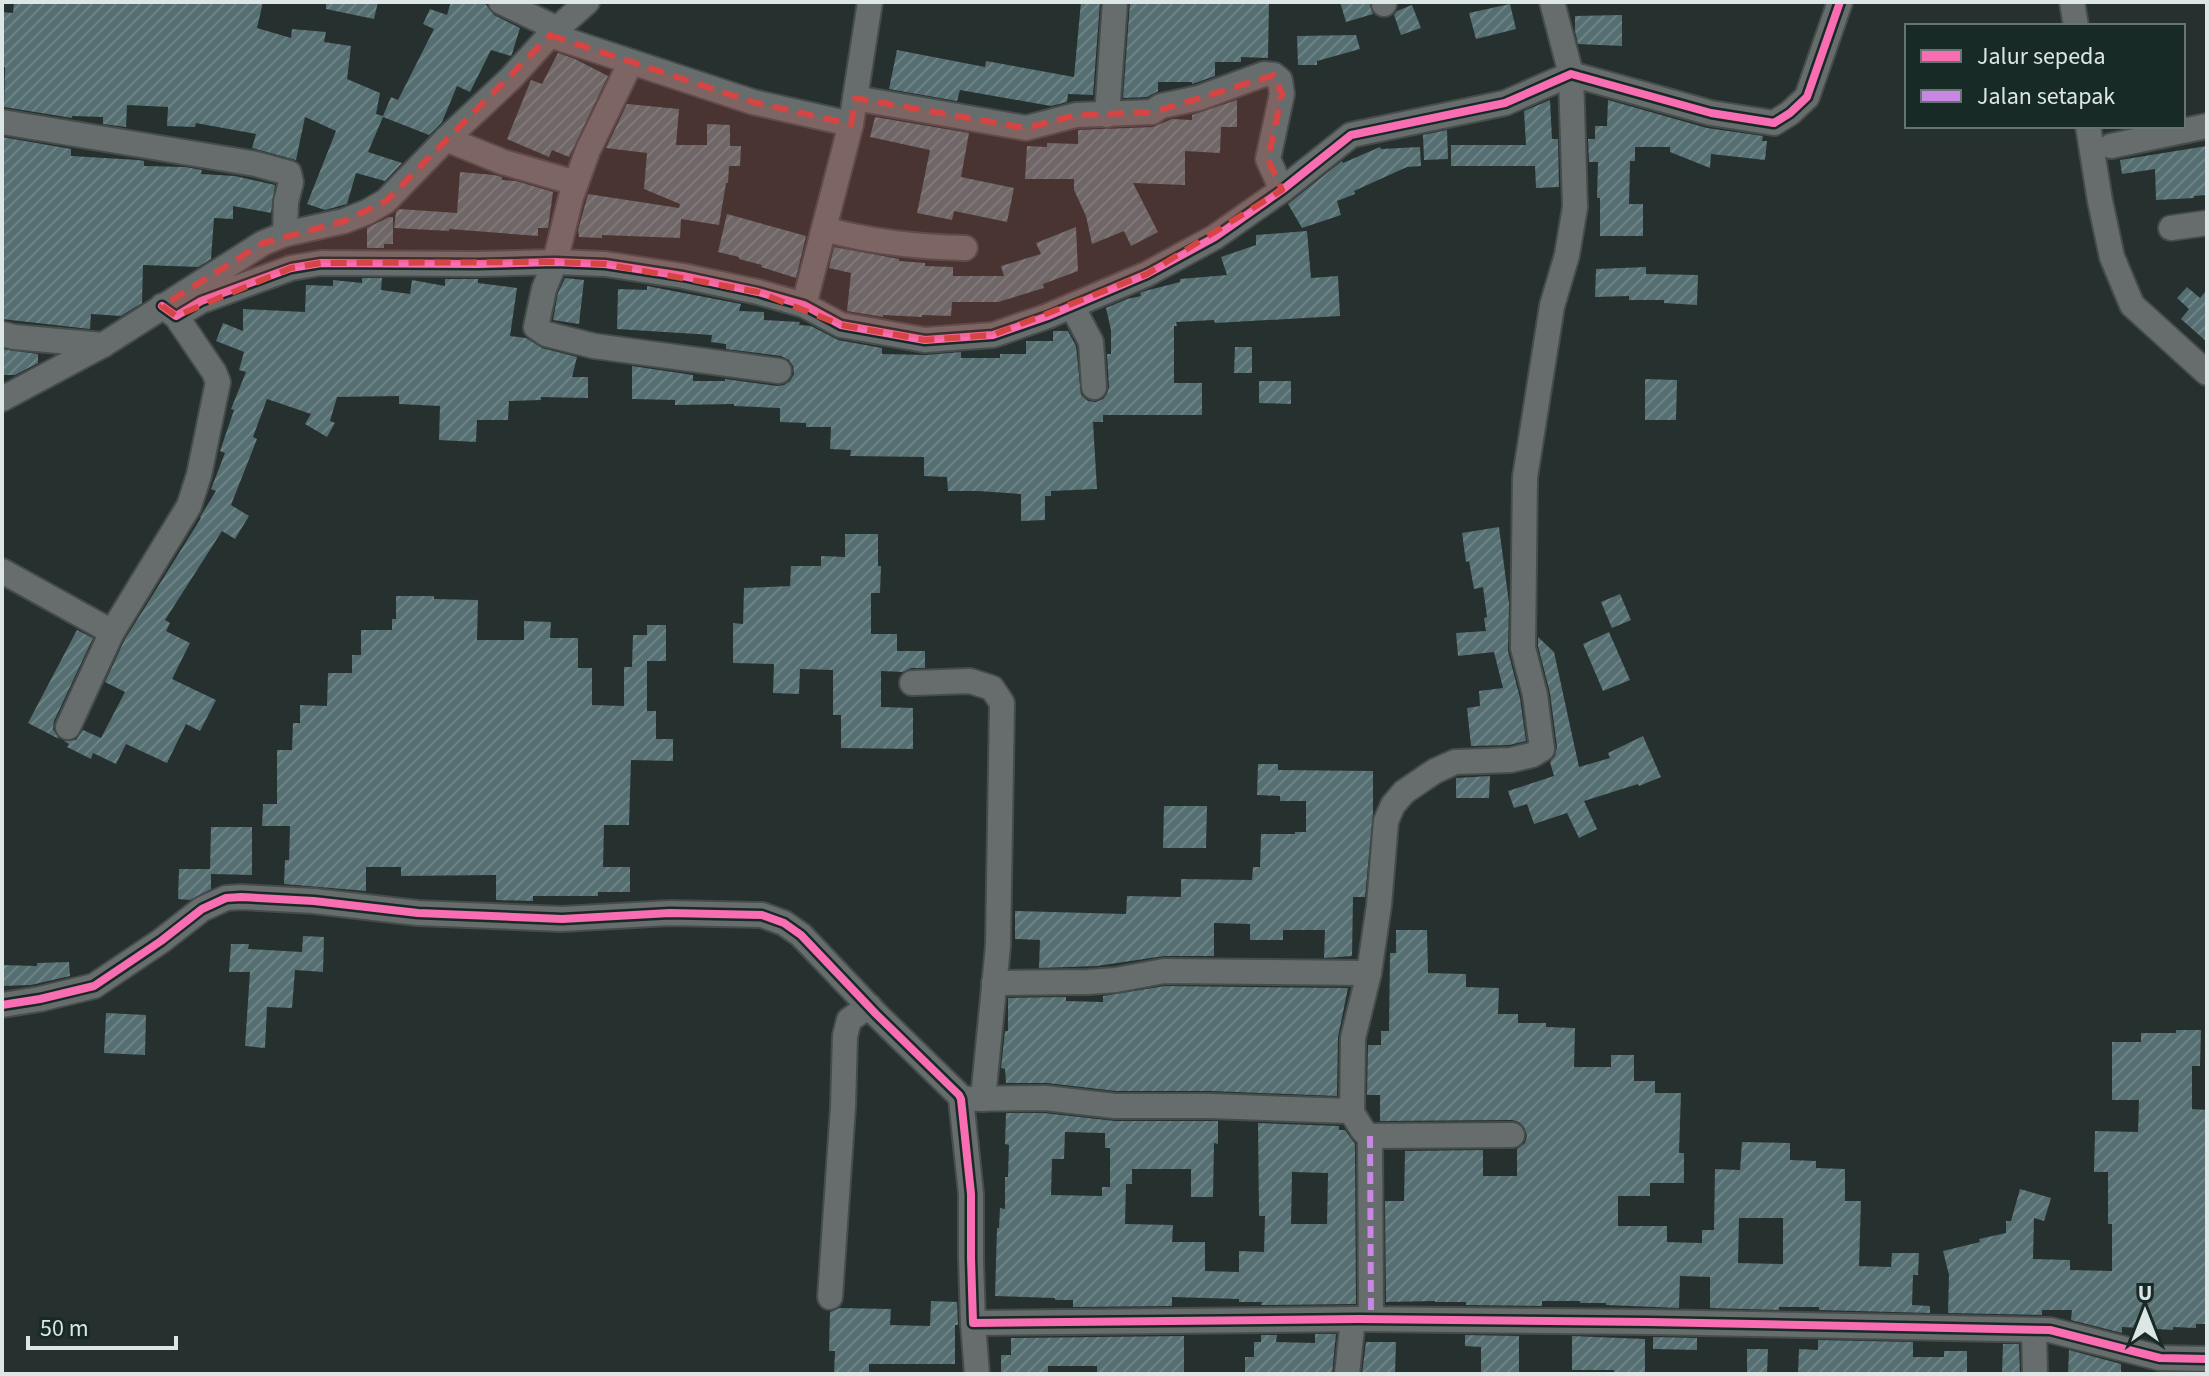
<svg xmlns="http://www.w3.org/2000/svg" width="2209" height="1376" font-family="'Source Sans 3',sans-serif">
  <style>
    .building { fill: url(#building-hatch); fill-rule: evenodd }
    .lines { fill: none; stroke-linecap: round; stroke-linejoin: round }
    .minor-casing { stroke: #454c4b; stroke-width: 28 }
    .minor { stroke: #676d6c; stroke-width: 24 }
    .quiet { stroke: #c787e3; stroke-width: 6; stroke-dasharray: 12 6; stroke-linecap: butt }
    .cycleway-casing { stroke: #182a26; stroke-width: 13 }
    .cycleway { stroke: #f96db3; stroke-width: 8 }
    .marked { fill: #d74444; fill-opacity: 0.2; stroke: #d74444; stroke-width: 6; stroke-dasharray: 16 10; stroke-linejoin: round }
  </style>
  <defs>
    <pattern id="building-hatch" width="6" height="6" patternUnits="userSpaceOnUse" patternTransform="scale(2)"><rect width="6" height="6" fill="#556e71"/><path d="M-1 1l2-2M0 6l6-6M5 7l2-2" fill="none" stroke="#6d8385"/></pattern>
  </defs>
  <rect width="100%" height="100%" fill="#26302e"/>
  <g class="building">
    <path d="M14 2H263L257 28 291 38 292 29 326 32 324 42 351 46 347 79 380 93 376 114 383 116 391 97 398 100 434 29 423 24 430 9 447 15 451 2H484L494 15 520 28 512 54 511 56 491 50 470 92 457 86 442 122 429 135 383 117 368 152 402 163 385 181 356 173 347 204 325 210 307 204 336 131 305 117 296 160 252 148 256 134 196 123 195 127 167 126 168 107 127 105 126 127 103 124V117L72 116V118L4 107 5 67H2V12L13 13Z"/>
    <path d="M326 2H378L374 19 326 9Z"/>
    <path d="M1081 2H1100L1093 95 1068 94 1067 102 1051 106 960 90 957 101 889 89 897 50 985 67 986 61 1074 77Z"/>
    <path d="M1130 2H1269L1268 58 1241 57V62H1215V76L1192 84V82H1158V91L1147 97 1123 98Z"/>
    <path d="M1340 2H1369L1373 14 1346 22Z"/>
    <path d="M1510 4 1516 29 1476 39 1469 13Z"/>
    <path d="M1412 5 1421 28 1401 35 1394 15 1397 11Z"/>
    <path d="M1622 15V46L1578 44 1575 31V16Z"/>
    <path d="M1356 35 1360 49 1317 61V65H1298L1297 36Z"/>
    <path d="M558 53 575 59 608 76 569 157 552 150 549 157 507 139 531 80 542 84Z"/>
    <path d="M1237 100V127H1221L1220 153 1185 151V185L1133 183 1158 232 1131 246 1124 231 1092 244 1086 216 1074 190V179H1025L1027 146 1047 147V143L1078 144V130L1153 127 1172 119 1192 120V115Z"/>
    <path d="M1550 100 1552 139H1558L1559 187 1536 188 1535 166H1451V145H1526L1524 111Z"/>
    <path d="M1608 100 1707 128 1763 136 1762 141H1767L1765 160 1711 154 1710 168 1670 152V147H1635V161H1630L1629 204H1643V236H1600V198H1597L1598 162H1589L1588 139H1595V126H1607Z"/>
    <path d="M627 104 679 109 676 145H707V124L730 125V146H741L740 166H729L728 183H726L719 225 681 219 680 238 602 235V238L579 237 578 230 588 194 679 208 680 204 644 189 647 153 606 148Z"/>
    <path d="M875 117 969 133 961 177 1014 188 1007 222 954 211 952 220 917 213 930 150 870 137Z"/>
    <path d="M1447 130 1448 159 1424 160 1423 135Z"/>
    <path d="M2 137 71 149V156L138 160 144 161V166L185 167 202 170 201 174 235 176 275 185 271 213 233 206V219L214 218 211 259 198 267 143 265 142 303 121 316 91 314 90 329 2 319Z"/>
    <path d="M2207 146V195L2194 196V198L2156 200 2155 169 2122 174 2120 160Z"/>
    <path d="M1380 147 1381 149 1420 147 1421 166 1407 167 1354 191 1355 194 1337 201 1341 215 1302 228 1288 204 1342 161 1343 163Z"/>
    <path d="M460 172 494 175 502 177V180L516 181 553 192 548 228H538V236L449 229V231L394 228 396 212 399 209 457 213Z"/>
    <path d="M727 214 806 236 796 278 761 267 762 265 739 259V257L718 252Z"/>
    <path d="M389 217H393V244H384V248H367V228Z"/>
    <path d="M1076 227 1078 271 1043 284 1044 288 998 302H952L951 316 922 315V317L883 315V317L847 311 851 273 829 268 834 247 899 259V261L925 263V266L953 267V276H1004L1001 266 1041 254 1036 243Z"/>
    <path d="M1307 231 1311 278 1338 276 1340 316 1215 323 1214 320 1176 322 1177 326H1174V383H1202V415H1103V422H1093L1097 489 1051 491V496H1045V520L1021 521V494L978 491H948L947 477 924 476V457L850 456 851 450 830 449 831 427H806V423L780 422V408L734 406V404L675 405V400L632 399V366L693 375V381H725V379L778 386 784 385 790 381 794 374 793 366 789 360 781 356 726 349V344L711 342 712 335 617 329 618 289 647 290V286L741 304 739 311 764 312V320L800 322 799 325 811 326 838 340 882 348V354L926 355 961 352V358H1000V354H1026V341H1053V331H1068L1076 346 1081 395 1088 401 1096 402 1103 399 1107 394 1109 387 1107 354H1111V330L1106 308 1127 299 1141 296 1140 293 1145 291 1180 282V279L1227 275 1221 257 1256 245V235Z"/>
    <path d="M1646 267V274L1698 275 1697 305 1664 303V300H1629V296L1595 297 1596 269Z"/>
    <path d="M362 278H382L381 290 410 294 412 280 445 286V279H478V283L517 288 510 336 526 338 542 348 577 357 572 377H588V398L541 397V400L509 401 508 420H477L476 442 439 440 440 406 399 404V396L337 397 330 421 335 423 327 437 305 424 311 414 267 399 253 437 257 439 231 505 249 516 235 539 222 531 165 620 170 623 166 631 190 643 172 679 216 700 200 731 186 724 167 763 126 744 116 764 93 753 91 759 67 747 69 744 64 741 76 740 83 730 101 738 125 692 105 682 125 639 201 518 200 517 216 491 211 489 225 453 220 451 234 410 231 409 246 372 239 370 244 352 216 341 223 323 243 331V309L305 312 306 285 333 286V280L362 283Z"/>
    <path d="M565 278 584 280 579 324 553 320 558 293Z"/>
    <path d="M2187 287 2200 298 2207 290V342L2181 319 2189 309 2177 298Z"/>
    <path d="M1235 347H1252V373H1234Z"/>
    <path d="M2 349 38 354V363L15 375H2Z"/>
    <path d="M1645 379 1677 380 1676 420H1645Z"/>
    <path d="M1259 381H1291V404L1259 403Z"/>
    <path d="M1499 527 1509 603 1508 651 1520 698 1526 741 1509 745 1471 746 1467 708 1480 706 1479 691 1503 688 1494 652 1458 656 1456 633 1486 631 1484 618 1487 617 1483 587 1474 589 1469 561 1466 562 1462 533Z"/>
    <path d="M845 534H878V566H881L880 593H871V634H897V651H925V668H911L903 672 881 671V707L913 708V749L841 748V715H833V670L800 669 799 694 773 693 774 664 733 663V623L743 624 744 588 790 586 791 566H821V556L845 557Z"/>
    <path d="M1620 594 1631 620 1612 628 1601 602Z"/>
    <path d="M396 596H434V599L478 600 477 640H524V621L551 622 550 638H578V668H592V705L624 706V667H632L633 635H647V625H666V661H647V711H656V739H673V761L631 760 629 825H604L603 867H630V892H598V896H533V901L496 900V875L401 876V867H366V891L284 884 285 860H289L290 826H262L263 804H277V750H292L293 723H300V705L327 706 328 673H352V655H361V630H392V619H396Z"/>
    <path d="M77 630 93 638 54 721 53 729 59 739 28 723Z"/>
    <path d="M1609 632 1630 680 1603 691 1583 644Z"/>
    <path d="M1538 637 1554 652 1579 767 1610 758 1608 753 1643 736 1661 777 1639 786 1638 784 1584 801 1597 829 1579 838 1567 813 1534 824 1527 804 1514 808 1508 791 1554 776 1550 762 1555 756 1557 747 1550 693 1538 646Z"/>
    <path d="M1258 764H1278V770L1373 771V813L1365 897H1353L1352 956 1324 958 1325 930H1283V940H1250V924L1214 923V956H1164L1097 966 1039 968 1040 940 1015 939V911L1126 914 1127 896 1181 897V879L1252 880 1253 867H1260L1261 834H1295V832H1306V801H1280V796L1257 795Z"/>
    <path d="M1490 776 1489 798H1456V778Z"/>
    <path d="M1164 806H1207L1206 848H1163Z"/>
    <path d="M211 827H252V875L211 874V889L190 900 178 899 179 869H210Z"/>
    <path d="M1396 930H1427L1428 973 1466 974V987L1499 988 1498 1014H1518V1023H1546V1027L1575 1028 1574 1067H1611V1055H1634V1081H1655V1093H1681L1679 1153H1684V1183H1650V1196H1618V1226H1667V1242L1702 1243V1230H1714L1715 1169 1740 1170 1742 1142 1790 1143V1160L1816 1161V1168L1845 1169V1201H1861L1859 1266 1891 1267 1892 1253H1919L1918 1275H1913L1912 1305 1930 1306V1313L1819 1310V1307H1779V1310L1710 1308V1277L1680 1276 1679 1308 1606 1305V1303H1580V1301H1542V1306L1466 1305V1302H1435V1301L1386 1302 1385 1201H1404L1405 1151 1483 1150V1176H1517V1149L1525 1143 1527 1136 1524 1127 1519 1122 1512 1120 1380 1121V1095H1367L1368 1045H1381V1031H1389L1390 953H1396ZM1739 1218H1783V1264L1738 1263Z"/>
    <path d="M303 936 324 937 323 972 295 970 292 1008 267 1007 265 1048 245 1046 250 972H229L231 944H249L248 949 302 952Z"/>
    <path d="M69 962 70 976 31 985 2 986V965L37 966V963Z"/>
    <path d="M1165 986 1348 988 1338 1037 1337 1096 1211 1091H1116L1047 1083H1006L1005 1069 1001 1068 1005 1031H1008V998L1066 997V1001L1103 1002V996Z"/>
    <path d="M106 1013 146 1015 145 1055 104 1053Z"/>
    <path d="M2176 1030H2201L2200 1066H2192V1109L2207 1110V1324H2196V1328L2173 1327V1330L2122 1327V1333L2071 1320 2072 1310H2042V1315L1948 1313 1949 1275 1943 1251 1980 1242 1979 1239 2006 1233V1221H2011L2020 1189 2051 1198 2044 1221 2034 1218 2033 1259 2070 1260V1270L2112 1271V1224H2108V1172H2094L2095 1131 2138 1132 2139 1100H2112V1042H2141V1033H2176Z"/>
    <path d="M1006 1113H1044L1115 1121H1218V1144L1214 1143 1213 1197H1191V1169H1132V1184H1126L1125 1224 1173 1225 1172 1242H1205V1271L1239 1272V1251L1264 1252 1265 1216H1259L1258 1123 1339 1126V1130H1345L1355 1144 1356 1304 1261 1305 1262 1302H1239V1299L1172 1297V1306L1073 1307V1300H1055V1298L995 1296 997 1228H999L1000 1208 1005 1209V1177H1008L1009 1145 1005 1144ZM1065 1132 1105 1133V1148H1110V1187H1102V1196L1051 1195 1052 1159H1064ZM1292 1172 1328 1173 1327 1224H1291Z"/>
    <path d="M931 1301 957 1302 958 1325H955V1364H869V1374H834L835 1351H829L830 1312 840 1308 891 1309 890 1325 930 1326Z"/>
    <path d="M1315 1334H1336L1332 1374H1245V1357H1254V1342H1261V1335H1277L1276 1342 1315 1343Z"/>
    <path d="M1465 1335 1519 1336V1374H1481V1347L1465 1346Z"/>
    <path d="M1184 1336V1374H1097V1366H1048V1374H1001V1355H1011V1338Z"/>
    <path d="M1572 1336 1645 1339V1374H1614V1370H1572Z"/>
    <path d="M1653 1337 1697 1338V1350L1653 1349Z"/>
    <path d="M1818 1340 1913 1342V1357H1944V1351H1967V1374H1798L1799 1349 1818 1350Z"/>
    <path d="M1366 1342H1396L1395 1374H1362Z"/>
    <path d="M2003 1344H2019L2020 1374H2002Z"/>
    <path d="M1747 1349H1768L1767 1374H1747Z"/>
    <path d="M2069 1350 2121 1364V1374H2068Z"/>
  </g>
  <g class="lines">
    <defs>
      <g id="minor">
        <path d="M501 2 558 29"/>
        <path d="M1384 2V4"/>
        <path d="M2072 2 2076 26"/>
        <path d="M550 35 753 102 851 124"/>
        <path d="M631 62 588 150 571 197 555 262 544 289 536 327 546 334 594 346 779 371"/>
        <path d="M855 98 1026 128 1076 115 1152 112 1161 106 1199 98 1264 74 1274 75 1280 80 1282 94 1268 159 1282 190"/>
        <path d="M1107 115 1115 2"/>
        <path d="M2 122 256 164 289 173 291 182 286 202 285 234"/>
        <path d="M2088 126 2100 201 2112 257 2132 305 2207 373"/>
        <path d="M446 139 503 162 576 183"/>
        <path d="M2111 146 2207 126"/>
        <path d="M2171 228 2207 223"/>
        <path d="M824 229C871 242 916 247 965 248"/>
        <path d="M804 305 851 124 870 2"/>
        <path d="M162 306 176 316 201 301 291 268 321 263 478 264 555 262 605 264 683 276 758 292 804 305 841 325 925 340 993 335 1048 316 1147 274 1215 237 1282 190 1351 135 1505 103 1571 74 1711 113 1774 123 1790 113 1807 97 1840 2"/>
        <path d="M1072 306 1091 342 1094 387"/>
        <path d="M2 334 14 337 103 345"/>
        <path d="M2 399 103 345 263 243 285 234 344 221 367 212 386 201 446 139 511 78 550 35 587 2"/>
        <path d="M2 571 112 632"/>
        <path d="M912 683 970 681 992 688 1002 703 998 946 983 1099"/>
        <path d="M68 727 112 632 189 506 199 475 218 382 214 372 176 316"/>
        <path d="M994 983 1088 982 1116 980 1164 971 1369 973"/>
        <path d="M2 1005 40 999 94 986 161 941 202 909 226 898 241 897 314 901 418 913 562 919 670 913 762 915 784 923 801 935 876 1014 959 1095 961 1099 971 1194V1258L973 1323 1359 1319 1649 1322 2050 1330 2160 1358 2207 1359"/>
        <path d="M961 1099 1045 1098 1115 1106H1210L1348 1111C1358 1116 1359 1131 1370 1136L1512 1135"/>
        <path d="M1352 1113 1353 1038 1369 973 1379 905 1386 821 1393 805 1404 792 1435 771 1455 762 1511 760 1532 755 1542 749 1535 695 1523 648 1525 477 1552 306 1567 255 1575 207 1571 74 1552 2"/>
        <path d="M1370 1136 1371 1319"/>
        <path d="M830 1297 843 1107 845 1036 849 1020 869 1006"/>
        <path d="M973 1323 977 1374"/>
        <path d="M2034 1330 2035 1374"/>
        <path d="M1347 1374 1353 1319"/>
      </g>
    </defs>
    <use href="#minor" class="minor-casing"/>
    <use href="#minor" class="minor"/>
    <path class="quiet" d="M1370 1136 1371 1319"/>
    <defs>
      <g id="cycleway">
        <path d="M162 306 176 316 201 301 291 268 321 263 478 264 555 262 605 264 683 276 758 292 804 305 841 325 925 340 993 335 1048 316 1147 274 1215 237 1282 190 1351 135 1505 103 1571 74 1711 113 1774 123 1790 113 1807 97 1840 2"/>
        <path d="M2 1005 40 999 94 986 161 941 202 909 226 898 241 897 314 901 418 913 562 919 670 913 762 915 784 923 801 935 876 1014 959 1095 961 1099 971 1194V1258L973 1323 1359 1319 1649 1322 2050 1330 2160 1358 2207 1359"/>
      </g>
    </defs>
    <use href="#cycleway" class="cycleway-casing"/>
    <use href="#cycleway" class="cycleway"/>
  </g>
  <path class="marked" d="M550 35 753 102 851 124 855 98 1026 128 1076 115 1154 112 1274 75 1282 94 1268 159 1282 190 1147 274 993 335 925 340 841 325 758 292 605 264 555 262 321 263 291 268 176 316 162 306 263 243 344 221 386 201Z"/>
  <rect width="2209" height="1376" fill="none" stroke="#dce6e4" stroke-width="8"/>
  <rect x="1905" y="24" width="280" height="104" fill="#182a26" stroke="#667572" stroke-width="2"/>
  <rect x="1921" y="50" width="40" height="12" fill="#f96db3" stroke="#667572" stroke-width="2"/>
  <text x="1977" y="64" font-size="24" fill="#dce6e4">Jalur sepeda</text>
  <rect x="1921" y="90" width="40" height="12" fill="#c787e3" stroke="#667572" stroke-width="2"/>
  <text x="1977" y="104" font-size="24" fill="#dce6e4">Jalan setapak</text>
  <g transform="translate(2145 1312)" stroke="#182a26" stroke-width="6" paint-order="stroke">
  <path d="M0-6L14 30L0 20L-14 30Z" fill="#dce6e4"/>
  <text y="-12" font-size="22" font-weight="bold" text-anchor="middle" fill="#dce6e4">U</text>
  </g>
  <path d="M28 1336v12h148v-12" fill="none" stroke="#dce6e4" stroke-width="4"/>
  <text x="40" y="1336" font-size="24" fill="#dce6e4" stroke="#182a26" stroke-width="6" paint-order="stroke">50 m</text>
</svg>
